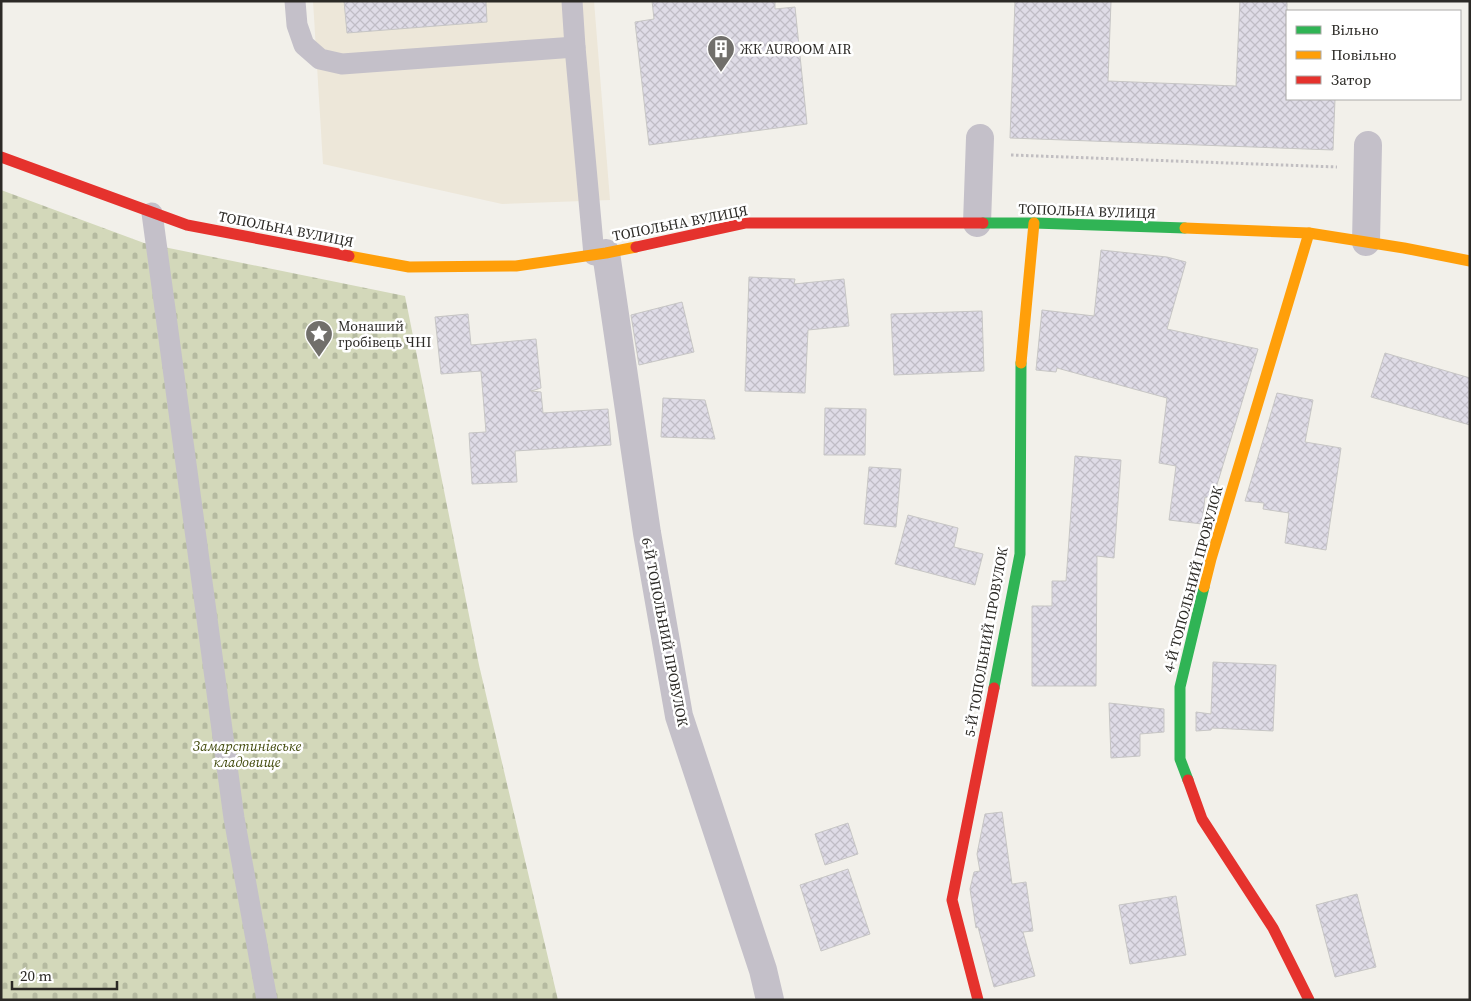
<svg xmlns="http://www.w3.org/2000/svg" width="1471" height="1001" font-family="'Source Serif 4',serif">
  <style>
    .commercial { fill: #ede7d9 }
    .cemetery { fill: url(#cemetery-stones) }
    .building { fill: url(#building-cross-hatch); stroke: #c7c6c5 }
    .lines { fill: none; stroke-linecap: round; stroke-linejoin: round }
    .path { stroke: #c1bec1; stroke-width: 3; stroke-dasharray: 2.5 2.5; stroke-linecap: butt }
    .lane { stroke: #c4c0c9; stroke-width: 21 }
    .street { stroke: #c4c0c9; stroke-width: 28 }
    .fast { stroke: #30b455; stroke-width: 11 }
    .slow { stroke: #ff9f0a; stroke-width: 11 }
    .jam { stroke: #e5322d; stroke-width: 11 }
    .labels { text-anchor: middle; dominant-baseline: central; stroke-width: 5; stroke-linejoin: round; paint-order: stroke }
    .poi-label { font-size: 14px; fill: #2c2a26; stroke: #fff; text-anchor: start }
    .street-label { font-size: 14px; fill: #2c2a26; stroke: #fff }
    .park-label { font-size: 14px; font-style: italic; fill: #40490b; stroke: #fff }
  </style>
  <defs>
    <pattern id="cemetery-stones" width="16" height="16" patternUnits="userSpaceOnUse" patternTransform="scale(1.25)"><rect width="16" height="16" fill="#d3d8ba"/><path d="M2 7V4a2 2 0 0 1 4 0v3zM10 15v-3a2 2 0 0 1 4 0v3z" fill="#b5baa0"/></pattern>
    <pattern id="building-cross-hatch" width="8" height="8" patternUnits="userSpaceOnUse" patternTransform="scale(1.25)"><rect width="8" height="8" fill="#dfdce7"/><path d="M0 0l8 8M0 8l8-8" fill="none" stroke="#c0bdc6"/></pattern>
  </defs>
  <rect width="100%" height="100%" fill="#f2f0ea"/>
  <path class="commercial" d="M313 1H594L610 200 502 204 323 164Z"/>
  <path class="cemetery" d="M1 190 144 243 405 296 479 665 558 1000H1Z"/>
  <g class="building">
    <path d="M344 1H486L487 22 347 33Z"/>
    <path d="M652 1H775V9L795 7 807 124 649 145 635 22 654 19Z"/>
    <path d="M1015 1H1111L1108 81 1236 86 1240 1H1287V99H1335L1333 150 1010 138Z"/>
    <path d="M1101 250 1167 257 1186 262 1167 329 1258 349 1213 498 1205 497 1202 524 1169 520 1176 466 1159 463 1167 398 1057 368 1056 372 1036 370 1042 310 1094 316Z"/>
    <path d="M749 277 795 279 794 284 844 279 849 326 808 330 805 393 745 391Z"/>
    <path d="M682 302 694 352 639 365 631 315Z"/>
    <path d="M982 311 984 371 894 375 891 314Z"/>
    <path d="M468 314 471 345 536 339 541 388 531 391 541 392 543 413 608 409 611 445 515 451 517 482 472 484 469 433 486 432 481 371 441 374 435 317Z"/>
    <path d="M1385 353 1470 378V425L1371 397Z"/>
    <path d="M1277 393 1313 400 1305 442 1341 448 1326 550 1285 543 1289 513 1263 509 1264 503 1245 501Z"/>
    <path d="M663 398 705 400 715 439 661 437Z"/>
    <path d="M825 408 866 409 865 455H824Z"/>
    <path d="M1075 456 1121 460 1114 558 1097 556 1096 686H1032V606H1052V581H1066Z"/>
    <path d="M869 467 901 469 896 527 864 524Z"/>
    <path d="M908 515 958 528 954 547 983 554 975 585 895 564Z"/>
    <path d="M1213 662 1276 665 1273 731 1212 728 1211 730 1196 731V712L1211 714Z"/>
    <path d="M1109 703 1164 709V732L1140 734V756L1111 758Z"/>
    <path d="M1002 812 1012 884 1026 882 1033 931 1023 932 1035 976 994 987 978 927 976 928 970 889 974 872 980 871 977 854 985 814Z"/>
    <path d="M848 823 858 854 825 865 815 834Z"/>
    <path d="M848 869 870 934 821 951 800 885Z"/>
    <path d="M1357 894 1376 967 1335 977 1316 905Z"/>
    <path d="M1176 896 1186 955 1130 964 1119 905Z"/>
  </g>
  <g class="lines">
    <path class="path" d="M1011 155 1337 167"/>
    <g class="lane">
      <path d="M295 1 297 25 304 45 320 59 342 64 575 47"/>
      <path d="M572 1 575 47 594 255"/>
      <path d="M152 213 234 818 267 1000"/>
    </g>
    <g class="street">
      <path d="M977 223 980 138"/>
      <path d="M1366 242 1368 145"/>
      <path d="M606 253 647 533 679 716 763 970 770 1000"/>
    </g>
    <g class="fast">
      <path d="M983 223H1034L1185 228"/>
      <path d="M994 688 1020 554 1021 363"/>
      <path d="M1188 780 1180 759V687L1204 587"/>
    </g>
    <g class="slow">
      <path d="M1185 228 1309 233 1404 248 1470 261"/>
      <path d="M349 256 409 267 516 266 606 253 636 247"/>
      <path d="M1021 363 1034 223"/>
      <path d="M1204 587 1211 559 1309 233"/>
    </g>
    <g class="jam">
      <path d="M1 157 187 225 349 256"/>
      <path d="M636 247 746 223H983"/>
      <path d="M1188 780 1202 819 1273 928 1309 1000"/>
      <path d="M978 1000 952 900 994 688"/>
    </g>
  </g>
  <defs>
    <symbol id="building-pin" viewBox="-11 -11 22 30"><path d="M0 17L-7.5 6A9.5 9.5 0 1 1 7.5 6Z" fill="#716f6b" stroke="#fff"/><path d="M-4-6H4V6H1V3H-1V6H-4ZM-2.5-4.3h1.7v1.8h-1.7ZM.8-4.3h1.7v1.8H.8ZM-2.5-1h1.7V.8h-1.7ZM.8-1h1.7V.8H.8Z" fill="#fff"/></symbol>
    <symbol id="sight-pin" viewBox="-11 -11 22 30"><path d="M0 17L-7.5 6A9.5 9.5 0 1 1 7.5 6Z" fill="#716f6b" stroke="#fff"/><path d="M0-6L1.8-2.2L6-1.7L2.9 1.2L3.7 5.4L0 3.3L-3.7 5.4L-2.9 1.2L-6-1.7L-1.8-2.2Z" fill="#fff"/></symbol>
  </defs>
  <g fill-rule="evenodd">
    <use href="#building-pin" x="705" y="33" width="32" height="43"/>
    <use href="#sight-pin" x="303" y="318" width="32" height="43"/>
  </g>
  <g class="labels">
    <g class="poi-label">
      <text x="740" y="49">ЖК AUROOM AIR</text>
      <text x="338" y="326">Монаший<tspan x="338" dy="16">гробівець ЧНІ</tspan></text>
    </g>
    <g class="street-label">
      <text transform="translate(1087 211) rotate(2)">ТОПОЛЬНА ВУЛИЦЯ</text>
      <text transform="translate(680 223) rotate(-11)">ТОПОЛЬНА ВУЛИЦЯ</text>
      <text transform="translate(286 229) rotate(11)">ТОПОЛЬНА ВУЛИЦЯ</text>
      <text transform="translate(1193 579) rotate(-75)">4-Й ТОПОЛЬНИЙ ПРОВУЛОК</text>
      <text transform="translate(665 632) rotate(79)">6-Й ТОПОЛЬНИЙ ПРОВУЛОК</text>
      <text transform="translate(986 642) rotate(-80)">5-Й ТОПОЛЬНИЙ ПРОВУЛОК</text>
    </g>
    <g class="park-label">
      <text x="247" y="746">Замарстинівське<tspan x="247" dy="16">кладовище</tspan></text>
    </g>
  </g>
  <rect width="1471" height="1001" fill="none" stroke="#2c2a26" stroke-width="5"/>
  <rect x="1286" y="10" width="175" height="90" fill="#ffffff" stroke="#abaaa8"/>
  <rect x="1296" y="26" width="25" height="8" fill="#30b455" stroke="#abaaa8"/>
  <text x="1331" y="35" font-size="15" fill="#2c2a26">Вільно</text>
  <rect x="1296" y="51" width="25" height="8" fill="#ff9f0a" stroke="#abaaa8"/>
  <text x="1331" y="60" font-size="15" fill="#2c2a26">Повільно</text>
  <rect x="1296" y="76" width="25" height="8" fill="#e5322d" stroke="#abaaa8"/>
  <text x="1331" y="85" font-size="15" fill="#2c2a26">Затор</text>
  <path d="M12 981v8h105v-8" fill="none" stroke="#2c2a26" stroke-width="2.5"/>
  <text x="20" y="981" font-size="15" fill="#2c2a26" stroke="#ffffff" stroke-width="4" paint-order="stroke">20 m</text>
</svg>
